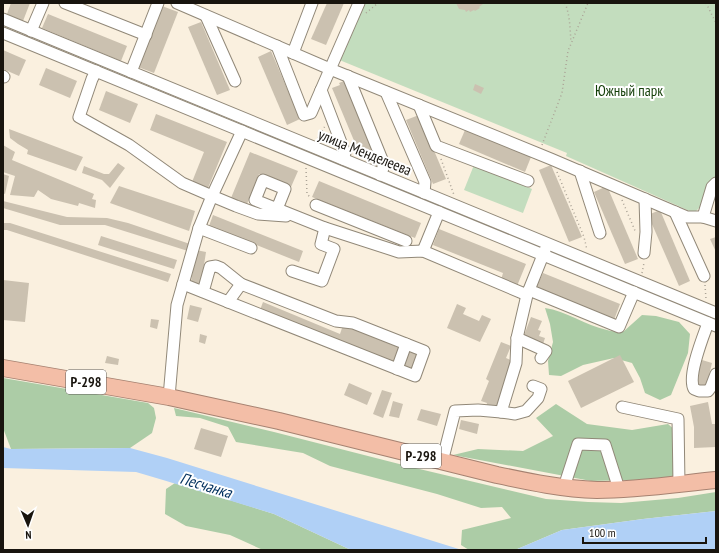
<svg xmlns="http://www.w3.org/2000/svg" width="719" height="553" font-family="'PT Sans Narrow',sans-serif">
  <style>
    .green { fill: #c3ddbe }
    .forest { fill: #accca6 }
    .water { fill: #b0d0f6 }
    .building { fill: #cbc1b0 }
    .lines { fill: none; stroke-linecap: round; stroke-linejoin: round }
    .minor-casing { stroke: #918878; stroke-width: 13 }
    .highway-casing { stroke: #a68271; stroke-width: 18 }
    .path { stroke: #aba396; stroke-width: 1.5; stroke-dasharray: 1 3; stroke-linecap: butt }
    .minor { stroke: #fff; stroke-width: 11 }
    .highway { stroke: #f3bea7; stroke-width: 16 }
    .labels { text-anchor: middle; dominant-baseline: central; stroke-width: 4; stroke-linejoin: round; paint-order: stroke }
    .shield { fill: #fff; stroke: #5d5a56; stroke-width: 1 }
    .shield-label { font-size: 14px; font-weight: bold; fill: #18140e }
    .park-label { font-size: 15px; fill: #133e08; stroke: #fff }
    .street-label { font-size: 15px; fill: #18140e; stroke: #fff }
    .water-label { font-size: 16px; font-style: italic; fill: #03315f; stroke: #fff }
  </style>
  <rect width="100%" height="100%" fill="#faf0df"/>
  <g class="green">
    <path d="M361 3H716V177L710 188 706 201 694 213 566 156 567 153 337 59Z"/>
    <path d="M474 165 532 189 523 213 464 190Z"/>
  </g>
  <g class="forest">
    <path d="M545 308C566 311 585 325 607 330 612 332 618 331 623 332L642 315 656 316 679 322 690 334 688 353 671 395 660 400 645 393 640 378 632 363 614 358 583 365 561 376 549 375 548 361 553 342 550 324Z"/>
    <path d="M3 378 148 403 154 408 156 418 152 433 130 448 11 449 3 428Z"/>
    <path d="M556 404 587 424 632 430 668 424 676 431 674 479 591 481 453 455 478 449 523 451 553 436 536 418Z"/>
    <path d="M174 408 274 432 411 467 546 499 588 502 621 503 678 498 716 492V511L643 519 562 530 515 550H469L461 545 462 530 511 518 502 507 481 508 437 494 330 466 303 453 236 442 228 427 200 418 176 416Z"/>
    <path d="M175 483 274 514 351 550H263L230 535 186 526 165 514 166 489Z"/>
  </g>
  <g class="water">
    <path d="M3 447 11 449 130 448 167 458 462 550H351L274 514 163 480 136 472 3 468Z"/>
    <path d="M716 511V550H515L562 530 643 519Z"/>
  </g>
  <g class="building">
    <path d="M11 3H30L23 21 7 14Z"/>
    <path d="M327 3H344L326 45 311 39Z"/>
    <path d="M456 3H482L483 4 479 7 480 8 475 11 474 10 470 12 469 10 466 12 465 10 459 9Z"/>
    <path d="M162 6 178 12 154 73 138 67Z"/>
    <path d="M48 14 127 46 121 61 42 28Z"/>
    <path d="M201 22 230 90 217 95 188 27Z"/>
    <path d="M3 50 26 60 19 76 3 69Z"/>
    <path d="M271 51 300 119 287 125 258 57Z"/>
    <path d="M46 68 77 81 70 98 39 85Z"/>
    <path d="M344 81 372 150 360 155 332 88 340 85 339 83Z"/>
    <path d="M475 84 484 88 481 94 473 90Z"/>
    <path d="M106 91 138 104 130 123 99 110Z"/>
    <path d="M156 114 227 142 208 188 192 182 204 152 150 130Z"/>
    <path d="M419 115 446 179 433 184 406 120Z"/>
    <path d="M9 129 83 157 76 171 27 154 28 150 18 144 10 138Z"/>
    <path d="M465 130 531 157 525 172 459 144Z"/>
    <path d="M3 145 15 152 12 160 94 194 92 199 96 200 95 208 79 203 78 206 51 199 38 190 34 197 10 195 15 176 3 172Z"/>
    <path d="M250 152 298 171 291 187 259 174 247 204 231 198Z"/>
    <path d="M118 163 125 168 110 188 102 180 82 173 84 166 104 174H109Z"/>
    <path d="M551 165 582 237 569 242 539 170Z"/>
    <path d="M3 174 9 176 5 194 3 193Z"/>
    <path d="M319 181 421 223 415 238 312 197Z"/>
    <path d="M119 186 195 211 189 231 110 203Z"/>
    <path d="M607 186 638 259 625 264 594 192Z"/>
    <path d="M3 201 67 217 107 218 128 223 190 244 188 251 105 225H60L3 208Z"/>
    <path d="M660 210 690 281 679 286 648 215Z"/>
    <path d="M213 215 303 251 299 262 209 226Z"/>
    <path d="M3 223H10L171 274 168 282 7 230H3Z"/>
    <path d="M439 229 526 264 517 286 501 280 503 273 433 245Z"/>
    <path d="M101 236 177 260 174 269 98 245Z"/>
    <path d="M716 237V252L710 239Z"/>
    <path d="M196 250 206 252 201 284 191 282Z"/>
    <path d="M543 273 620 304 614 320 536 288Z"/>
    <path d="M3 280 29 283 25 322 3 320Z"/>
    <path d="M263 302 340 334 343 325 400 348 394 364 260 310Z"/>
    <path d="M457 304 466 308 463 314 479 321 482 315 491 319 480 342 447 328Z"/>
    <path d="M190 305 202 308 198 322 187 319Z"/>
    <path d="M531 317 542 321 538 330 541 331 539 336 545 338 542 347 523 338Z"/>
    <path d="M151 319 159 320 157 329 150 327Z"/>
    <path d="M200 334 207 336 205 344 199 342Z"/>
    <path d="M501 342 511 346 506 358 515 362 495 410 486 407 487 403 481 401 489 381 486 379Z"/>
    <path d="M408 350 417 353 411 370 402 367Z"/>
    <path d="M620 355 634 382 581 408 568 381Z"/>
    <path d="M107 356 119 359 118 365 105 363Z"/>
    <path d="M702 360 712 363 706 388 695 385Z"/>
    <path d="M349 383 372 393 367 405 344 395Z"/>
    <path d="M382 390 392 393 383 418 373 414Z"/>
    <path d="M393 401 403 404 399 418 389 416Z"/>
    <path d="M708 402 712 424H716V447L694 448V427L690 406Z"/>
    <path d="M421 409 441 414 437 426 417 420Z"/>
    <path d="M461 420 479 424 477 434 459 429Z"/>
    <path d="M201 428 228 436 221 457 194 449Z"/>
  </g>
  <g class="lines">
    <defs>
      <g id="minor">
        <path d="M65 3 146 35"/>
        <path d="M177 3 330 69 551 159 687 217H703L716 221"/>
        <path d="M206 16 235 81"/>
        <path d="M3 19 716 313"/>
        <path d="M31 31 43 3"/>
        <path d="M3 33 716 326"/>
        <path d="M277 46 304 115 311 113 321 90"/>
        <path d="M293 53 312 3"/>
        <path d="M96 71 92 79 79 117 129 145 182 183 212 196 199 228 177 305 169 397"/>
        <path d="M131 72 158 3"/>
        <path d="M3 76 4 77"/>
        <path d="M348 76 383 162V168L380 175"/>
        <path d="M386 92 425 182 424 193"/>
        <path d="M419 105 436 146 528 181"/>
        <path d="M242 131 212 196 236 206 258 214 286 216"/>
        <path d="M343 159 345 153 321 90 359 3"/>
        <path d="M580 171 600 233"/>
        <path d="M316 205 406 241"/>
        <path d="M277 209 285 189 263 180 255 200 325 228 399 252 423 251 527 295 529 290"/>
        <path d="M675 212 704 276"/>
        <path d="M703 217 712 187 716 183"/>
        <path d="M199 228 251 248"/>
        <path d="M545 250 529 290 619 327 634 292"/>
        <path d="M423 251 439 212"/>
        <path d="M644 253 646 232 645 199"/>
        <path d="M292 271 322 281 334 249 321 244 325 228"/>
        <path d="M183 284 203 292 415 376 424 351 353 323 336 321 241 284 221 268 216 266 210 267 203 292"/>
        <path d="M228 302 241 284"/>
        <path d="M708 323C703 337 687 376 694 389L699 391H708L711 387 716 374"/>
        <path d="M517 338 546 351 541 358"/>
        <path d="M397 369 406 344"/>
        <path d="M622 407 678 419 679 484"/>
        <path d="M501 412 515 414 526 411 538 398 541 389 533 386"/>
        <path d="M442 462 455 411 478 410 501 412 516 363 517 338 527 295"/>
        <path d="M564 487 578 444 605 445 619 489"/>
      </g>
      <path id="highway" d="M3 368 169 397 279 421 497 475C530 482 563 489 597 490 637 490 676 484 716 480"/>
    </defs>
    <use href="#minor" class="minor-casing"/>
    <use href="#highway" class="highway-casing"/>
    <g class="path">
      <path d="M565 3C570 15 570 29 571 42"/>
      <path d="M706 3 716 23"/>
      <path d="M366 13 378 3"/>
      <path d="M318 138 325 126"/>
      <path d="M542 145 562 93 568 51 588 3"/>
      <path d="M441 159 454 195"/>
      <path d="M306 168 307 194 310 197"/>
      <path d="M557 172 584 237 587 250"/>
      <path d="M622 200 636 233"/>
      <path d="M642 273 644 263"/>
      <path d="M705 285 706 299"/>
    </g>
    <use href="#minor" class="minor"/>
    <use href="#highway" class="highway"/>
  </g>
  <g class="labels">
    <g class="shield">
      <rect x="66" y="370" width="40" height="24" rx="3"/>
      <rect x="401" y="444" width="40" height="24" rx="3"/>
    </g>
    <g class="shield-label">
      <text x="86" y="382">Р-298</text>
      <text x="421" y="456">Р-298</text>
    </g>
    <g class="park-label">
      <text x="629" y="90">Южный парк</text>
    </g>
    <g class="street-label">
      <text transform="translate(365 152) rotate(22)">улица Менделеева</text>
    </g>
    <g class="water-label">
      <text transform="translate(206 485) rotate(17)">Песчанка</text>
    </g>
  </g>
  <rect width="719" height="553" fill="none" stroke="#18140e" stroke-width="8"/>
  <g transform="translate(28 525) rotate(178)" stroke="#ffffff" stroke-width="3" paint-order="stroke">
  <path d="M0-3L7 15L0 10L-7 15Z" fill="#18140e"/>
  <text y="-6" font-size="11" font-weight="bold" text-anchor="middle" fill="#18140e">N</text>
  </g>
  <path d="M583 537v6h123v-6" fill="none" stroke="#18140e" stroke-width="2"/>
  <text x="589" y="537" font-size="12" fill="#18140e" stroke="#ffffff" stroke-width="3" paint-order="stroke">100 m</text>
</svg>
